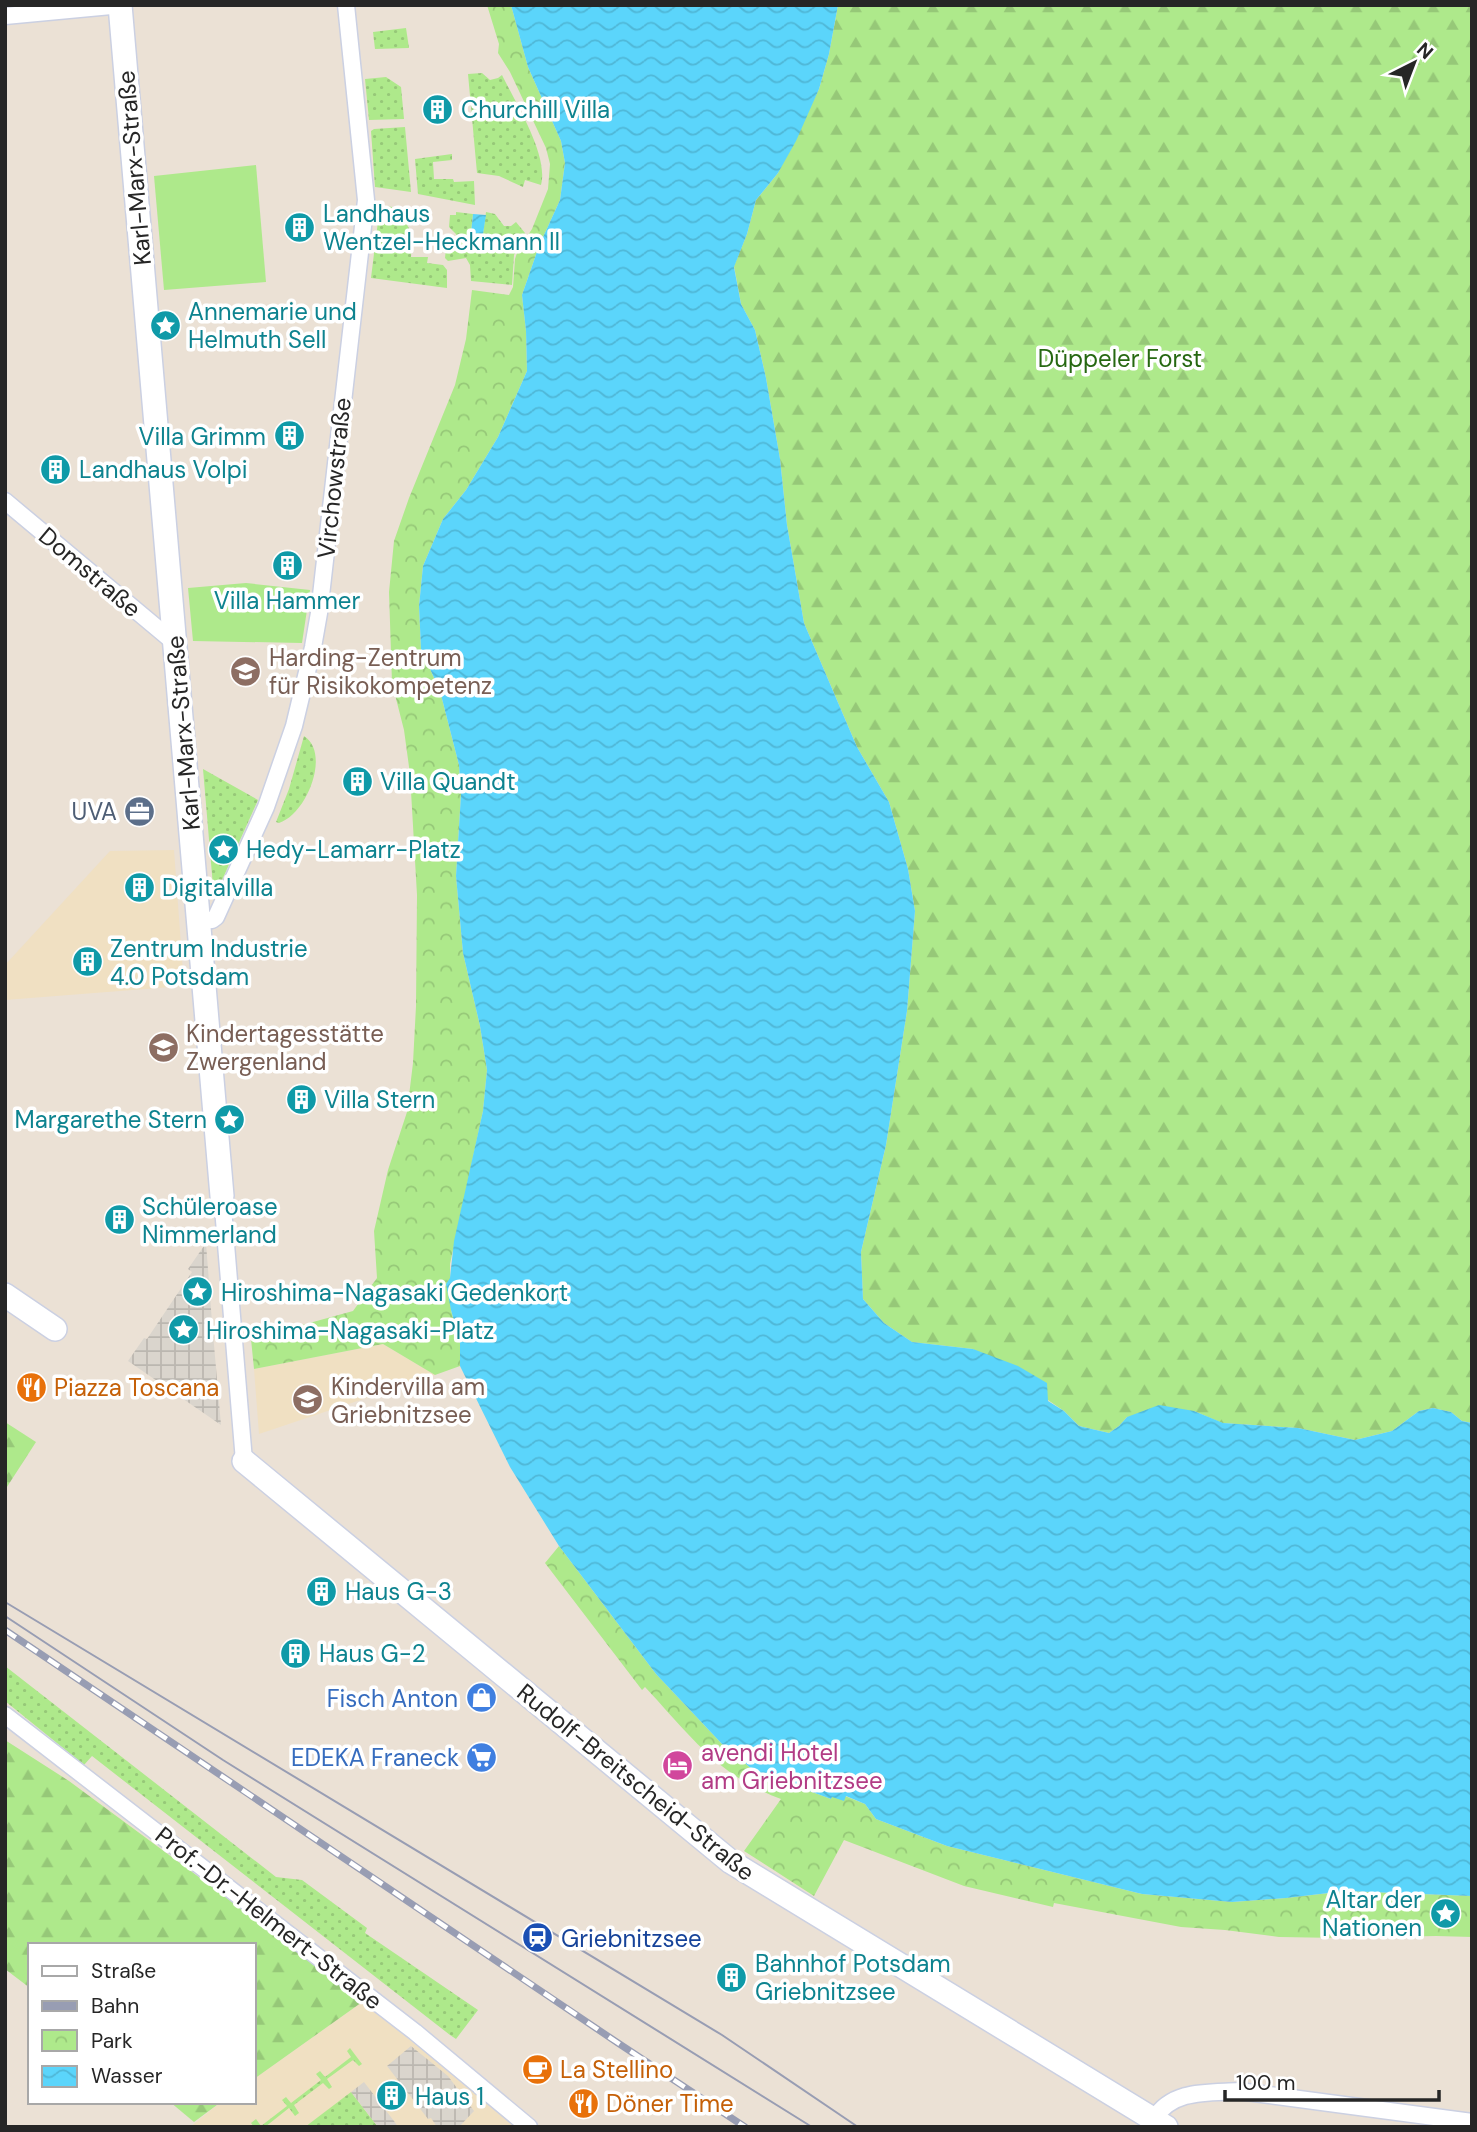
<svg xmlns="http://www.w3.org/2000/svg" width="1477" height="2132" font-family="'DM Sans',sans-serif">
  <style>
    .education { fill: #f0e0c2 }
    .grass { fill: url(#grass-dots) }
    .forest { fill: url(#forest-firs) }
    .park { fill: url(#park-crowns) }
    .garden { fill: #aee98b }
    .plaza { fill: url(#plaza-grid) }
    .water { fill: url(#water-waves) }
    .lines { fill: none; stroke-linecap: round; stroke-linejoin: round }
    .street-casing { stroke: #cbd0e2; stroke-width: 19 }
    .secondary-casing { stroke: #cbd0e2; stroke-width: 26 }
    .street { stroke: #fff; stroke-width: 16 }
    .secondary { stroke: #fff; stroke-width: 23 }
    .tram { stroke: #989db3; stroke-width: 2 }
    .rail-casing { stroke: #989db3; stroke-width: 7 }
    .rail { stroke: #fff; stroke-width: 4.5; stroke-dasharray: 13; stroke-linecap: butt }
    .labels { text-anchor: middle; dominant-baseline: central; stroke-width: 7; stroke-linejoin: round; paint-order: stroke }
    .culture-label { font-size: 24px; fill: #0d838f; stroke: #fff; text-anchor: start }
    .street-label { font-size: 24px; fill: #262626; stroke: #fff }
    .park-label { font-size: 24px; fill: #266811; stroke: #fff }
    .education-label { font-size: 24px; fill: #785e54; stroke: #fff; text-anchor: start }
    .service-label { font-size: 24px; fill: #4e5e75; stroke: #fff; text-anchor: end }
    .food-label { font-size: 24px; fill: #c56008; stroke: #fff; text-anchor: start }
    .shop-label { font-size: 24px; fill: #366cbe; stroke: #fff; text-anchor: end }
    .hotel-label { font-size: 24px; fill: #b23c85; stroke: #fff; text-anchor: start }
    .transit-label { font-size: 24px; fill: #164399; stroke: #fff; text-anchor: start }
  </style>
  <defs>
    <pattern id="grass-dots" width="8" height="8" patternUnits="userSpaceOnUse" patternTransform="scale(1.75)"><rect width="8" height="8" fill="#aee98b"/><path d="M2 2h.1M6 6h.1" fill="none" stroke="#96c878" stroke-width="1.8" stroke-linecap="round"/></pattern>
    <pattern id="forest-firs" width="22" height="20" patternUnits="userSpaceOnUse" patternTransform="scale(1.75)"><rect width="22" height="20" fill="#aee98b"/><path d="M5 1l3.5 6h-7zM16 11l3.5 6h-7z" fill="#96c878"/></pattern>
    <pattern id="park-crowns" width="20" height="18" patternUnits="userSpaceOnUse" patternTransform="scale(1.75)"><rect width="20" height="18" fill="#aee98b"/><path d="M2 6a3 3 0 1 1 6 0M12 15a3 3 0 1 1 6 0" fill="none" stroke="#96c878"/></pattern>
    <pattern id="plaza-grid" width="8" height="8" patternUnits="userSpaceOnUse" patternTransform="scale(1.75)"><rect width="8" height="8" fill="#dad5cd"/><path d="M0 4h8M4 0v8" fill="none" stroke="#bbb7b0"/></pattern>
    <pattern id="water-waves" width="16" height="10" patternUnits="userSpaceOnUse" patternTransform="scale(1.75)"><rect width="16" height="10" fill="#5bd5fb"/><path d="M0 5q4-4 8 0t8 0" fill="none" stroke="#4fb7d7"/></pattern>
  </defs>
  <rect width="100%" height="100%" fill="#ebe1d5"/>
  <g class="education">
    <path d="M174 850 184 986 5 1000V965L110 851Z"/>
    <path d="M383 1344 435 1375 259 1434 254 1369Z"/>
    <path d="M365 2000 515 2127H190L221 2102H254V2079Z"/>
  </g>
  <g class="grass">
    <path d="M406 28 409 48 375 49 373 32Z"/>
    <path d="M482 73 490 80 498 78 502 75C515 102 549 155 541 185L525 180 523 187 499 176 477 173 468 74Z"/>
    <path d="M386 77 401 87 404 119 369 120 365 79Z"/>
    <path d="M405 127 411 192 375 187 371 131 374 129Z"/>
    <path d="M452 154V160L433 162 434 179H453L454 182 474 181 475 205 418 194 415 159Z"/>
    <path d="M380 205 392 207C411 230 413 226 411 257H428L427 263 443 265 447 270V288L371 278Z"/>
    <path d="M456 212 473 214 471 232 483 234 486 212 495 214 504 226H511L516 222 525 233 514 255 512 285 471 281 470 265 466 258 448 261 445 258 446 248 452 247 457 240 456 234 449 227 450 215H456Z"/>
    <path d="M304 736C331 753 307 814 279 823L276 822 289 789Z"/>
    <path d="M203 769 258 800 214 898Z"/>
    <path d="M5 1666 276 1877 302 1880 367 1928 365 1933 478 2010 456 2039 450 2035 92 1756 84 1765 5 1701Z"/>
    <path d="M350 2048 362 2064 359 2066 353 2060 327 2079 332 2087 329 2089 323 2083 294 2105 299 2113 295 2116 289 2108 265 2127H254L251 2123 256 2119 261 2126 287 2106 282 2100 286 2097 291 2103 321 2080 316 2074 320 2071 325 2077 351 2057 347 2051Z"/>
    <path d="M351 2092 378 2127H305Z"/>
  </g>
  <g class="forest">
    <path d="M838 5H1472V1423L1462 1421 1451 1412 1433 1408 1419 1411 1392 1431 1355 1440 1298 1428 1222 1423 1194 1411 1127 1417 1119 1426 1109 1433 1079 1426 1064 1411 973 1349 912 1342 884 1323 863 1299 861 1252 886 1145 907 1011 915 911 908 869 889 802 857 747 804 623 787 525 780 459 766 378 755 330 741 304 734 266 747 234 756 200 778 173 819 89 829 54Z"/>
    <path d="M5 1422 36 1442 5 1490Z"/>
    <path d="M5 1740 69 1781 365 2000 254 2079V1945H30V1988L5 1969Z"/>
    <path d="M170 2102H221L194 2122Z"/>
  </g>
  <g class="park">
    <path d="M487 5H511L528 67 561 141 565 163 560 200 539 246 522 295 526 331 527 371 498 437 466 490 443 519 423 566 419 606 421 649 440 691 459 765 461 794 456 876 463 953 480 1026 487 1070 483 1111 450 1264 451 1310 460 1343V1366L435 1375 383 1344 254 1369 251 1339 353 1311 377 1278 374 1231 388 1170 407 1112 413 1063 416 1006 417 895 410 774 404 730 392 683 389 592 394 541 409 498 455 385 466 339 472 290 509 295 513 287 515 259 518 250 532 229 548 189 550 164 546 148 510 72 498 53 499 44Z"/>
    <path d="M559 1546 656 1674 722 1744 753 1770 831 1799 832 1796H845L865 1804 876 1819 947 1846 1142 1894 1232 1902 1286 1898 1346 1891 1472 1896V1937L1436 1936 1340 1938 1279 1937 1225 1930 1181 1927 1054 1903 1053 1907 964 1886 844 1840 814 1896 744 1851 781 1799C718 1776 689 1734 645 1687L642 1690 545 1563Z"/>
  </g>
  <g class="garden">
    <path d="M256 165 266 282 164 290 154 176Z"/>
    <path d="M246 583 310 590 302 643 193 641 188 588Z"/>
  </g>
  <g class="plaza">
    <path d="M206 1243 212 1322 221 1425 128 1361 144 1338 147 1339 192 1272 188 1269Z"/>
    <path d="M411 2046 448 2076 474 2111 459 2127H437L431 2118 428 2119 387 2066Z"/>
    <path d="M364 2082 394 2121 398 2127H378L351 2092Z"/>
  </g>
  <g class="water">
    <path d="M511 5H838L829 54 819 89 796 141 778 173 756 200 747 234 734 267 741 304 755 330 766 378 780 459 787 525 804 623 857 747 889 802 908 869 915 911 907 1011 886 1145 861 1252 863 1299 884 1323 912 1342 973 1349 1018 1366 1047 1383 1048 1401 1064 1411 1079 1426 1109 1433 1119 1426 1127 1417 1159 1405 1194 1411 1223 1423 1298 1428 1355 1440 1392 1431 1419 1411 1433 1408 1451 1412 1462 1421 1472 1423V1896L1346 1891 1286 1898 1232 1902 1142 1894 947 1846 876 1819 865 1804 846 1796 844 1801 832 1797 831 1799 753 1770 722 1744 656 1674 559 1546 510 1467 460 1366V1343L451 1310 446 1284 450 1278 454 1241 483 1111 487 1070 480 1026 463 953 456 876 461 794 459 765 440 691 421 649 419 606 423 566 443 519 466 490 498 437 527 371 526 331 522 295 539 246 560 200 565 163 561 141 528 67Z"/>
    <path d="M473 214 486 215 483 234 471 233Z"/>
  </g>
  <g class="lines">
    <defs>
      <g id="street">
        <path d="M5 16 122 5"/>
        <path d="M5 501 175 643"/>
        <path d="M199 921 212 920 216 917 266 807 294 726 313 647 319 613 366 200 346 5"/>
        <path d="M222 1196 244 1461"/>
        <path d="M5 1715 415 2032 529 2127"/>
        <path d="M1154 2119C1172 2089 1208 2093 1239 2091L1472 2122"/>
      </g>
      <g id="secondary">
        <path d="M120 5 222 1196"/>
        <path d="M5 1295 55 1329"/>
        <path d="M244 1461 731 1862 1166 2127"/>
      </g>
    </defs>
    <use href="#street" class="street-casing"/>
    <use href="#secondary" class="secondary-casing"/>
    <use href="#street" class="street"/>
    <use href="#secondary" class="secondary"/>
    <g class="tram">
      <path d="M5 1602 722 2035 858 2127"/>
      <path d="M5 1616 223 1760 812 2127"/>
    </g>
    <defs>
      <path id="rail" d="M5 1630 618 2043 745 2127"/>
    </defs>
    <use href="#rail" class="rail-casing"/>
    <use href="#rail" class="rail"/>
  </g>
  <defs>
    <symbol id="building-disc" viewBox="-11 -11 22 22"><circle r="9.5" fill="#0f9aa8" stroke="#fff"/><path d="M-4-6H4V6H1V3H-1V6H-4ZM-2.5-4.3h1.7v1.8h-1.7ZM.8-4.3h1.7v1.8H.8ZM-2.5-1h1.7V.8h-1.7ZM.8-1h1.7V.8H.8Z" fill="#fff"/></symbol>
    <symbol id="sight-disc" viewBox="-11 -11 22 22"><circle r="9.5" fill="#0f9aa8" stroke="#fff"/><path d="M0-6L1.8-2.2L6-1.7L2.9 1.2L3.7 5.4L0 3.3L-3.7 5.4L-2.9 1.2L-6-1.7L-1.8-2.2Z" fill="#fff"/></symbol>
    <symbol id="university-disc" viewBox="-11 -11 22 22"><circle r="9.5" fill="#8d6e63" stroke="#fff"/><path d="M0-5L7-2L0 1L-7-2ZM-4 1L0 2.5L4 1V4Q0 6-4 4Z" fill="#fff"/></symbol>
    <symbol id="office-disc" viewBox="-11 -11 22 22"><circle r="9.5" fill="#5c6f8a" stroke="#fff"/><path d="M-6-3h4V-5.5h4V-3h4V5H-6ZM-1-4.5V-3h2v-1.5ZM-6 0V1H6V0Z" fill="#fff"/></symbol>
    <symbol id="school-disc" viewBox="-11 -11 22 22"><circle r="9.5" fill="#8d6e63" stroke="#fff"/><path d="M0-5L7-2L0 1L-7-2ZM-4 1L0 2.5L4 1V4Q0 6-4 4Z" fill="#fff"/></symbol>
    <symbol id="restaurant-disc" viewBox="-11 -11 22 22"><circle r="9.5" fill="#e8710a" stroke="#fff"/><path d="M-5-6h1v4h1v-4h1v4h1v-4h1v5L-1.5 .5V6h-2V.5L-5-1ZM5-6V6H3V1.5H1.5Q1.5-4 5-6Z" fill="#fff"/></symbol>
    <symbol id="shop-disc" viewBox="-11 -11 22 22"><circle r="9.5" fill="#3f7fe0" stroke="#fff"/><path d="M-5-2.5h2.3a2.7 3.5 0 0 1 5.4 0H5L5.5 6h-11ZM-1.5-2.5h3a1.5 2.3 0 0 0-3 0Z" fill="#fff"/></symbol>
    <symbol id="supermarket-disc" viewBox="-11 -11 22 22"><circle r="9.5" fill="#3f7fe0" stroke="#fff"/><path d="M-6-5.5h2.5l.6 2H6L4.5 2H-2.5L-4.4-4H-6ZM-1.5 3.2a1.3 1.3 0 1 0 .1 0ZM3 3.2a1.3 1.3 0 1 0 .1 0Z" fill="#fff"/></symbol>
    <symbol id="hotel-disc" viewBox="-11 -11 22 22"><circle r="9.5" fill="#d1479c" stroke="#fff"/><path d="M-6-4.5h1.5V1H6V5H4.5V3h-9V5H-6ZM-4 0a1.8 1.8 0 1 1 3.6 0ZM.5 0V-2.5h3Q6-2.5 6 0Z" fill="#fff"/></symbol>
    <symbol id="station-disc" viewBox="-11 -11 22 22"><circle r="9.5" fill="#1a4fb4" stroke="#fff"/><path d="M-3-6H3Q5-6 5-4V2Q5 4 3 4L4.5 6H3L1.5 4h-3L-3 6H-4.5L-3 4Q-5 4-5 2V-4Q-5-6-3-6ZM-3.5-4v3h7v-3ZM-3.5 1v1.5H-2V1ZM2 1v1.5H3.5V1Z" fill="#fff"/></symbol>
    <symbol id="cafe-disc" viewBox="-11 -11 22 22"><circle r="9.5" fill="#e8710a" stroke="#fff"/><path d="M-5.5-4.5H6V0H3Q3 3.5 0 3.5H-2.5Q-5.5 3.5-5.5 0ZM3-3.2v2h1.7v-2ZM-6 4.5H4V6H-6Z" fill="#fff"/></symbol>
  </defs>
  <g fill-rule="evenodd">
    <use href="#building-disc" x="420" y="92" width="35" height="35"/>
    <use href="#building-disc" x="282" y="210" width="35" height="35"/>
    <use href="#sight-disc" x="148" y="308" width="35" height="35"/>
    <use href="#building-disc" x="272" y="418" width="35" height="35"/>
    <use href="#building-disc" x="38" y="452" width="35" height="35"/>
    <use href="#building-disc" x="270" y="548" width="35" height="35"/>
    <use href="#university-disc" x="228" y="654" width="35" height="35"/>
    <use href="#building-disc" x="340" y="764" width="35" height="35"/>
    <use href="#office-disc" x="122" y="794" width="35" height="35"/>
    <use href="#sight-disc" x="206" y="832" width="35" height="35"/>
    <use href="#building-disc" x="122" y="870" width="35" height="35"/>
    <use href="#building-disc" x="70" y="944" width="35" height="35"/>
    <use href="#school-disc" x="146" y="1030" width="35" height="35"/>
    <use href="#building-disc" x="284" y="1082" width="35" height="35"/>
    <use href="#sight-disc" x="212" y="1102" width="35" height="35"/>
    <use href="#building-disc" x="102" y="1202" width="35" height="35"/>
    <use href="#sight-disc" x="180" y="1274" width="35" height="35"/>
    <use href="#sight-disc" x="166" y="1312" width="35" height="35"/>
    <use href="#restaurant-disc" x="14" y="1370" width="35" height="35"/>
    <use href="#school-disc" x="290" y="1382" width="35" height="35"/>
    <use href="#building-disc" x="304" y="1574" width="35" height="35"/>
    <use href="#building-disc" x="278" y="1636" width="35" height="35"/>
    <use href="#shop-disc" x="464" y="1680" width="35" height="35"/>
    <use href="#supermarket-disc" x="464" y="1740" width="35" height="35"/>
    <use href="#hotel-disc" x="660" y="1748" width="35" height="35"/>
    <use href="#sight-disc" x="1428" y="1896" width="35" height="35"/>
    <use href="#station-disc" x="520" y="1920" width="35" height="35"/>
    <use href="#building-disc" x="714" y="1960" width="35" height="35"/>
    <use href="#cafe-disc" x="520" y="2052" width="35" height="35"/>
    <use href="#building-disc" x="374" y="2078" width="35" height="35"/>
    <use href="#restaurant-disc" x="566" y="2086" width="35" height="35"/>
  </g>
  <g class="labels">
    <g class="culture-label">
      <text x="461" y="109">Churchill Villa</text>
      <text x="323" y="213">Landhaus<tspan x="323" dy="28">Wentzel-Heckmann II</tspan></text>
      <text x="188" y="311">Annemarie und<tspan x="188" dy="28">Helmuth Sell</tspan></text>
      <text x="266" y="436" text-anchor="end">Villa Grimm</text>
      <text x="79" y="469">Landhaus Volpi</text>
      <text x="287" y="600" text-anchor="middle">Villa Hammer</text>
      <text x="380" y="781">Villa Quandt</text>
      <text x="246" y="849">Hedy-Lamarr-Platz</text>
      <text x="162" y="887">Digitalvilla</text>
      <text x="110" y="948">Zentrum Industrie<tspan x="110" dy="28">4.0 Potsdam</tspan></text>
      <text x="324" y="1099">Villa Stern</text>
      <text x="207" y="1119" text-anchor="end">Margarethe Stern</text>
      <text x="142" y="1206">Schüleroase<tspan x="142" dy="28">Nimmerland</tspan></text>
      <text x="221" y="1292">Hiroshima-Nagasaki Gedenkort</text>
      <text x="206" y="1330">Hiroshima-Nagasaki-Platz</text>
      <text x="345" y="1591">Haus G-3</text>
      <text x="319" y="1653">Haus G-2</text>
      <text x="1422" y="1899" text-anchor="end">Altar der<tspan x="1422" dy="28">Nationen</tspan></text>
      <text x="755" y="1963">Bahnhof Potsdam<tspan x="755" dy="28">Griebnitzsee</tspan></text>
      <text x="415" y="2096">Haus 1</text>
    </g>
    <g class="street-label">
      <text transform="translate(134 168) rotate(-95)">Karl-Marx-Straße</text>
      <text transform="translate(334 478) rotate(-84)">Virchowstraße</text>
      <text transform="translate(90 572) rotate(40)">Domstraße</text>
      <text transform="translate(183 733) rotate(-95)">Karl-Marx-Straße</text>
      <text transform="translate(636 1782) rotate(39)">Rudolf-Breitscheid-Straße</text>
      <text transform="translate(269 1918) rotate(38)">Prof.-Dr.-Helmert-Straße</text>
    </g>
    <g class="park-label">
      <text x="1120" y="358">Düppeler Forst</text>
    </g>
    <g class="education-label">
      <text x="269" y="657">Harding-Zentrum<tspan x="269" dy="28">für Risikokompetenz</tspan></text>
      <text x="186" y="1033">Kindertagesstätte<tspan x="186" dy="28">Zwergenland</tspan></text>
      <text x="331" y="1386">Kindervilla am<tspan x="331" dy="28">Griebnitzsee</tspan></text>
    </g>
    <g class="service-label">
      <text x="117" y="811">UVA</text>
    </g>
    <g class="food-label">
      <text x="54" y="1387">Piazza Toscana</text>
      <text x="560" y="2069">La Stellino</text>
      <text x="606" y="2103">Döner Time</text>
    </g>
    <g class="shop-label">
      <text x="458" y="1698">Fisch Anton</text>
      <text x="459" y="1757">EDEKA Franeck</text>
    </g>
    <g class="hotel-label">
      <text x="701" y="1752">avendi Hotel<tspan x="701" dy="28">am Griebnitzsee</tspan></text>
    </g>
    <g class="transit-label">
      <text x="561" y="1938">Griebnitzsee</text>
    </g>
  </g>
  <rect width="1477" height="2132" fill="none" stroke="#262626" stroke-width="14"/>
  <rect x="28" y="1943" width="228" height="161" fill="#ffffff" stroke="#a8a8a8" stroke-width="2"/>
  <rect x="42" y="1966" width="35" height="10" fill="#ffffff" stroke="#a8a8a8" stroke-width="2"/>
  <text x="91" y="1978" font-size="21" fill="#262626">Straße</text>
  <rect x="42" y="2001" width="35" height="10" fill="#989db3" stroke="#a8a8a8" stroke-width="2"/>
  <text x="91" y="2013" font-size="21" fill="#262626">Bahn</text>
  <rect x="42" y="2030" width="35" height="21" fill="url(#park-crowns)" stroke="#a8a8a8" stroke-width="2"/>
  <text x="91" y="2048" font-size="21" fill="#262626">Park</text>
  <rect x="42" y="2066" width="35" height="21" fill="url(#water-waves)" stroke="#a8a8a8" stroke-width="2"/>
  <text x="91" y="2083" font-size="21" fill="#262626">Wasser</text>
  <g transform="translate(1414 63) rotate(42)" stroke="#ffffff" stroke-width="5" paint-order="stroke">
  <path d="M0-5L12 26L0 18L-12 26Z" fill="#262626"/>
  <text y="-10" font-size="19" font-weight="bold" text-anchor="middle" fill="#262626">N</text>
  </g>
  <path d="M1225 2090v10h214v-10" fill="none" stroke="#262626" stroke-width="3.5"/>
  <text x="1236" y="2090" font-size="21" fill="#262626" stroke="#ffffff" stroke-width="5" paint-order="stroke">100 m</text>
</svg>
